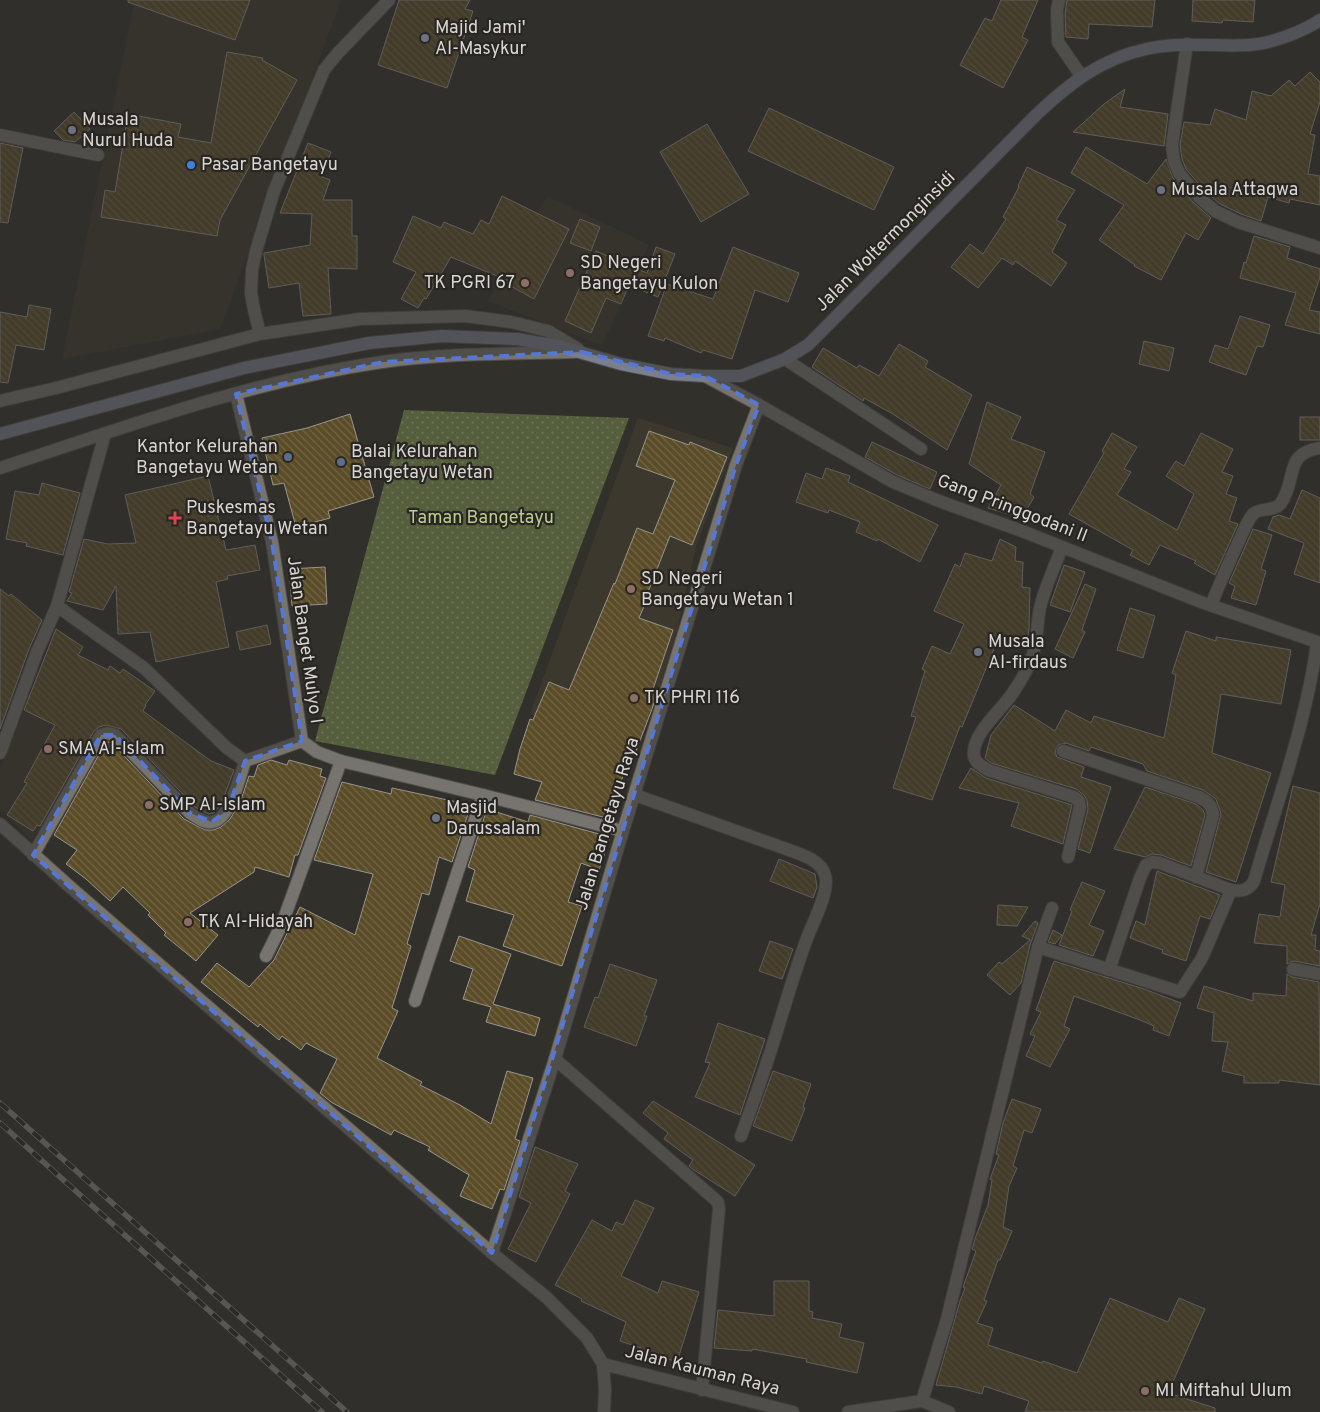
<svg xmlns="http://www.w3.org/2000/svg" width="1320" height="1412" font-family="Overpass,sans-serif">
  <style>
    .built { fill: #3d382e }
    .grass { fill: url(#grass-dots) }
    .building { fill: url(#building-back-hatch); stroke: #97958f }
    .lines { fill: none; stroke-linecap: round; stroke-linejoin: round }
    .minor-casing { stroke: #4f4d4a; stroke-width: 14 }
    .tertiary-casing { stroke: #4f4d4a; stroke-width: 14 }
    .secondary-casing { stroke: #4f4d4a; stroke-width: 14 }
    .minor { stroke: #77746f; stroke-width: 12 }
    .tertiary { stroke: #77746f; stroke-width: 12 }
    .secondary { stroke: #797f8e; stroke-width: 12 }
    .rail-casing { stroke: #878581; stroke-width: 5.5 }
    .rail { stroke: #292622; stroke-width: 4; stroke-dasharray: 11; stroke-linecap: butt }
    .marked { fill: none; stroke: #5577d7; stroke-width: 4; stroke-dasharray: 10 6; stroke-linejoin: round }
    .worship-dot { fill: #6b7280; stroke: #292622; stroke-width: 2 }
    .shop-dot { fill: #3f7fe0; stroke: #292622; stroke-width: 2 }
    .education-dot { fill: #8d6e63; stroke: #292622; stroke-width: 2 }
    .service-dot { fill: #5c6f8a; stroke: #292622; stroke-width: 2 }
    .health-dot { fill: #e0444e; stroke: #292622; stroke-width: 2 }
    .labels { text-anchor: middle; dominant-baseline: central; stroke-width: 4.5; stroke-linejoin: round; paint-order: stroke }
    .poi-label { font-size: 18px; fill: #d9d7d4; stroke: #292622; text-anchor: start }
    .street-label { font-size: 18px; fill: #d9d7d4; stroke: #292622 }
    .park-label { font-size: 18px; fill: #bbce8f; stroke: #292622 }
  </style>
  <defs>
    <pattern id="grass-dots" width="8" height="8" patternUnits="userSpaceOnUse" patternTransform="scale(1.25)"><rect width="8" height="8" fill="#555f3d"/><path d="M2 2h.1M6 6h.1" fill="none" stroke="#6d7558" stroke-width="1.8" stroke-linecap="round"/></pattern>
    <pattern id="building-back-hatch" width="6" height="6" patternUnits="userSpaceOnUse" patternTransform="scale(1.25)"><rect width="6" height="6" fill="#5b4c28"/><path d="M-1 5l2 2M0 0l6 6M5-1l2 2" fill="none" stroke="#726546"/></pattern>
  </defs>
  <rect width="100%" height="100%" fill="#32302b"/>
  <g class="built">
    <path d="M135 0H341L220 329 62 359Z"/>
    <path d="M547 196 649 245 602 345 488 301Z"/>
    <path d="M638 418 733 448 696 547 677 630 660 687 619 672 595 737 530 714Z"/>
    <path d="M35 687 106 718 32 840 0 809V768Z"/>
  </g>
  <path class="grass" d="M404 410 629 418 495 775 315 741Z"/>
  <g class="building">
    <path d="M128 0H250L235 40 128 2Z"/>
    <path d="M399 0H470L465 9 473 11 447 88 378 65Z"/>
    <path d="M1001 0H1038L1022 37 1028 40 1003 88 960 65 985 18 992 21Z"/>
    <path d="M1067 0H1155L1152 27 1089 24 1088 39 1066 37 1065 14Z"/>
    <path d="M1193 0H1255L1253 22 1223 20 1222 23 1192 21Z"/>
    <path d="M227 52 263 58 262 60 297 80 220 220 217 236 101 217 105 190 115 192 128 114 181 124 178 137 211 143Z"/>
    <path d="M1310 72 1320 82V102L1310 134 1315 135 1308 174 1320 176V205L1290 199 1289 203 1268 197 1261 221 1241 214 1220 204 1205 191 1186 169 1182 159 1180 145 1184 122 1210 125 1215 109 1246 120 1252 91 1271 96 1289 80 1295 86Z"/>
    <path d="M1125 89 1120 107 1168 114 1164 146 1073 132 1104 104Z"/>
    <path d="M769 108 894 167 874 210 748 151Z"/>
    <path d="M74 112 90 129 75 142 63 140 54 131Z"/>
    <path d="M707 124 749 194 701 222 660 152Z"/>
    <path d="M0 143 23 148 8 223 0 222Z"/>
    <path d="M308 143 331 152 322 177 330 180 323 200H352V236H357V269L328 268 331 314 303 316 299 283 269 288 264 255V253L310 245 312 214 280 213Z"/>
    <path d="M1086 147 1147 184 1166 159 1173 178 1193 202 1211 218 1198 240 1186 233 1161 280 1134 266 1135 265 1099 240 1124 205 1071 173Z"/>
    <path d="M1027 167 1075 190 1056 220 1066 225 1052 252 1067 263 1051 286 1015 261 1013 265 1002 258 978 288 951 267 970 244 983 254 1006 219 1003 217 1019 187 1018 186Z"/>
    <path d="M502 196 569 229 534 299 507 284 509 281 451 257 426 299 424 298 418 308 401 299 416 272 393 262 413 216 441 228 444 222 473 234 481 220 489 224Z"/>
    <path d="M580 219 600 227 591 251 570 243Z"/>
    <path d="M1254 236 1290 247 1287 258 1320 269V277L1309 310 1320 312V334L1285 325 1296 293 1240 278 1244 262 1246 263Z"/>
    <path d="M656 247 675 254 658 297 629 285 621 304 606 298 591 333 565 321 596 251 647 273Z"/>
    <path d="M733 247 799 273 788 302 755 290 732 359 703 350 701 353 665 338 664 341 648 336 667 284 713 299Z"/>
    <path d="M29 305 51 309 44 350 16 345 8 383 0 382V312L27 317Z"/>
    <path d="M1240 316 1270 325 1263 347 1257 346 1246 375 1209 362 1215 345 1228 349Z"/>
    <path d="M1144 341 1174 348 1169 371 1139 364Z"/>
    <path d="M899 344 928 361 925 367 972 395 947 450 893 414 864 398 863 401 812 367 823 348 857 368 859 365 879 376Z"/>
    <path d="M987 402 1021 417 1011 439 1045 452 1030 494 1034 497 1022 518 988 508 1001 485 969 464Z"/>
    <path d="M350 414 374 497 328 511 330 518 296 527 284 483 273 485 262 438 307 428Z"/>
    <rect x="1300" y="417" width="20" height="23"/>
    <path d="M649 431 689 445 690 442 727 457 692 545 670 536 646 597H648L639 618 673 630 653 689 658 691 652 709 636 751 633 750 607 818 535 800 542 782 514 774 520 749 530 719 533 720 549 682 569 690 614 583 615 584 637 528 653 534 675 480 636 466Z"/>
    <path d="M1112 433 1137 447 1124 469 1131 472 1117 495 1177 530 1194 494 1166 476 1176 461 1184 466 1201 433 1233 449 1222 472 1233 476 1226 494 1237 498 1229 521 1238 524 1215 575 1194 563 1196 561 1160 545 1149 565 1130 555 1133 550 1069 514 1104 453 1102 451Z"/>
    <path d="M872 442 937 472 930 489 897 475 865 457Z"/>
    <path d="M826 468 850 476 848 482 938 525 920 562 878 539 877 541 856 532 860 522 829 510 828 513 796 502 806 473 822 479Z"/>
    <path d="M208 476 226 550 255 545 260 570 227 576 228 579 216 582 229 647 156 662 150 632 118 634 116 586 103 610 67 601 72 593 69 592 84 539 108 544 136 543 125 495Z"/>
    <path d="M42 483 80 493 63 555 26 546 27 543 6 539 15 491 39 495Z"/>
    <path d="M1302 490 1320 498V583L1294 574 1304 543 1268 529 1273 517 1279 515 1290 519Z"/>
    <path d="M1253 529 1272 535 1261 569 1266 571 1256 605 1231 598 1235 586 1229 583Z"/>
    <path d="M1000 539 1016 547 1015 561 1023 562 1022 587 1030 588 1029 629 1026 648 998 639 962 727 960 726 932 800 893 788 916 717 911 716 925 671 922 669 932 646 950 654 964 624 934 611 955 564 960 567 965 553 992 561Z"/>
    <path d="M1064 565 1085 572 1070 612 1050 605Z"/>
    <path d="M325 567 327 604 292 606 289 569Z"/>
    <path d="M1085 584 1096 589 1082 630 1085 632 1073 658 1055 649Z"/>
    <path d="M0 589 9 596 11 594 42 620 29 649 0 729Z"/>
    <path d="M1130 608 1155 616 1143 658 1117 650Z"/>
    <path d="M267 625 271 644 240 650 236 632Z"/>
    <path d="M56 629 83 647 78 655 108 670 110 666 120 673 123 669 155 691 145 705H146L143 711 211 761 234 770 222 802 214 813 208 814 195 807 121 729 106 725 99 727 94 731 40 826 37 825 33 831 7 815 27 783 24 782 55 725 24 710Z"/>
    <path d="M1186 631 1216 641V637L1291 650 1281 704 1221 694 1212 753 1271 773 1236 882 1206 872 1221 814 1216 799 1203 790 1147 771 1143 764 1091 747 1089 751 1066 743 1058 745 1055 752 1057 757 1084 767 1081 777 1111 787 1090 853 1078 849 1088 809 1087 800 1084 795 1076 789 991 763 985 758 991 735 1014 705 1055 731 1066 710 1091 723 1094 716 1164 738 1176 675 1172 673Z"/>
    <path d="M106 742H111L184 819 205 830H213L221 827 230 819 241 800 249 776 254 777 258 765 271 760 287 765 289 760 322 769 320 776 326 778 298 855H295L289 877 255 867 254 872 190 913 218 935 196 961 164 935 166 933 148 915 150 913 123 887 110 901 86 879 66 864 77 850 54 835Z"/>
    <path d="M971 768 986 778 1072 805 1063 844 1011 826 1019 803 959 788Z"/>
    <path d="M342 782 391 794 392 788 471 805 452 862 439 857 429 895 422 893 407 944 411 946 392 1008 398 1011 377 1058 422 1082 420 1085 460 1105 491 1124 507 1071 533 1078 515 1139 520 1141 504 1190 500 1189 492 1209 460 1196 469 1175 428 1150 430 1147 394 1130 391 1135 331 1102 320 1093 337 1059 306 1043 301 1050 282 1036 279 1040 260 1024 258 1027 201 982 217 963 249 987 274 960 300 907 355 935 373 874 314 860Z"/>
    <path d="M1293 786 1320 793V904L1311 935H1316L1315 950 1320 951V966L1294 961 1287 964V946L1254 943 1259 914 1280 917 1285 885 1271 882Z"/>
    <path d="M1145 787 1196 804 1203 810 1205 815 1191 866 1161 855 1152 854 1145 857 1114 849Z"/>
    <path d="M487 809 528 822 530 815 610 837 599 870 581 863 568 902 582 906 562 966 503 946 514 915 466 901 475 870 468 867Z"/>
    <path d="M779 859 815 874 817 887 813 898 770 881Z"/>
    <path d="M1157 871 1220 895 1210 919 1200 916 1186 961 1162 953 1163 950 1130 938 1136 921 1145 925Z"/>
    <path d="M1082 882 1105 891 1089 925 1104 931 1093 956 1059 945 1072 911 1070 910Z"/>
    <path d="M998 905 1028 907 1017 926 997 925Z"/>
    <path d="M1035 921 1038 923 1030 945 1021 983 1010 995 987 975 999 962 1002 964 1030 940 1022 936Z"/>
    <path d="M1053 930 1062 935 1055 944 1048 942Z"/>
    <path d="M459 936 511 954 493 1004 540 1018 535 1036 486 1022 491 1007 463 999 473 969 450 961Z"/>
    <path d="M770 941 793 949 782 979 759 971Z"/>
    <path d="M1054 961 1144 989 1181 1003 1169 1036 1153 1030 1154 1026 1140 1020 1074 996 1064 1026 1070 1029 1050 1067 1026 1056 1035 1036 1030 1034 1041 1012 1036 1010Z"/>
    <path d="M610 964 657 980 644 1016H647L636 1046 584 1027 595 997 598 998Z"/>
    <path d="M1287 974 1292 977 1319 982 1320 1085 1279 1080V1083H1244V1076L1222 1071 1228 1042 1212 1041 1214 1013 1197 1008 1204 986 1253 1001V993L1286 996Z"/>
    <path d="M718 1023 765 1039 740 1115 695 1097 710 1063 705 1062Z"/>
    <path d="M773 1071 811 1084 803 1107 805 1108 792 1141 753 1126Z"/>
    <path d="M1012 1099 1041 1109 1032 1133 1024 1130 1013 1166 1017 1168 1009 1186 1003 1227 1012 1231 1000 1260H998L984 1300 987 1301 977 1323 993 1328 988 1345 1042 1363 1043 1361 1077 1373 1110 1298 1168 1322 1179 1298 1205 1309 1168 1393 1215 1408V1412H1025L1029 1401 984 1386 982 1394 956 1387 936 1385 960 1301 965 1288 963 1287 976 1251 972 1249 976 1236 988 1205 992 1180 990 1179 999 1155 996 1154 1003 1123Z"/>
    <path d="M653 1101 755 1165 735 1196 694 1170 689 1166 693 1160 664 1139 668 1133 643 1113Z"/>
    <path d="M535 1147 578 1164 565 1191 570 1194 536 1262 508 1249 531 1203 519 1197Z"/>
    <path d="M635 1200 654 1208 621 1276 658 1293 662 1281 699 1292 677 1362 640 1350 641 1348 620 1341 626 1322 581 1301 582 1299 555 1285 592 1220 612 1231 616 1222 623 1225Z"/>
    <path d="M774 1281H809V1311L813 1312 812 1318 842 1324 839 1337 864 1343 857 1373 806 1362 807 1359 752 1349V1351L714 1348 718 1310 774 1316Z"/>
  </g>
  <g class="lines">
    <defs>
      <g id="minor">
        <path d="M1059 0 1057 10 1058 42 1082 77"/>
        <path d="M1187 44 1172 145 1174 161 1179 173 1199 197 1215 211 1238 222 1320 248"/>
        <path d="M0 135 98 155"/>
        <path d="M260 334 254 310 251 293 252 270 256 251 274 191 324 70 337 54 389 0"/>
        <path d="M785 359 921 449"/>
        <path d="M705 376 759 405 893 482 939 501 1022 531 1201 602 1320 643"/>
        <path d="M236 394 272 542 302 741 317 752 341 761 483 795 623 831"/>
        <path d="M105 434 57 606 144 668 227 748 245 761"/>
        <path d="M1062 547C1055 566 1046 585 1041 604 1037 618 1038 632 1035 646 1032 662 1021 681 1012 694 1001 710 976 731 974 750 972 761 980 765 988 770L1074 797 1079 801 1080 807 1068 857"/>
        <path d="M1211 605C1219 585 1228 565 1237 545 1242 536 1246 522 1253 514 1261 507 1275 512 1281 503 1298 478 1283 454 1320 448"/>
        <path d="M1063 751 1199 797C1208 802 1212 805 1213 815L1196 877"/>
        <path d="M0 753 37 652 57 606"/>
        <path d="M635 795 792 851C805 856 821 861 825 875 830 889 815 919 809 933 794 972 783 1013 770 1053 761 1081 751 1109 741 1136"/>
        <path d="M33 855 101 735 108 733 115 735 190 813C197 817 204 824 212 822 230 820 240 776 245 761L302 741"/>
        <path d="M1038 947 1180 992 1202 958 1231 890C1242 892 1249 890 1254 881 1277 802 1306 724 1317 643"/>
        <path d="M266 956 282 924 341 761"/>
        <path d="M1293 969 1320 974"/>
        <path d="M1109 970 1140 878 1146 865 1152 862 1160 863 1231 890"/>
        <path d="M415 1001 483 795"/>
        <path d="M555 1059 718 1202 719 1209 702 1390"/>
        <path d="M492 1253 555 1059 623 831 736 465 759 405"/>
        <path d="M603 1364 793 1412"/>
        <path d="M922 1401 947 1319 1038 947 1052 908"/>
        <path d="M848 1412 922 1401 949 1412"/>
      </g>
      <g id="tertiary">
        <path d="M0 401 56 388 260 334 360 319 465 316 511 322 548 331 578 349"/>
        <path d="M0 468C125 427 251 381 382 362 445 353 510 354 574 352"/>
        <path d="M0 824 69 886 492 1253 546 1297 587 1338 603 1364 605 1389 604 1412"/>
      </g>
      <path id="secondary" d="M0 434 244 368 369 343 442 336 517 339 558 346 621 364 671 374 705 376H741L785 359 808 345 1037 114C1070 83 1101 59 1146 49 1180 41 1215 47 1249 45 1270 44 1302 32 1320 20"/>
    </defs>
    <use href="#minor" class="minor-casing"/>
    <use href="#tertiary" class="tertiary-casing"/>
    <use href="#secondary" class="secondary-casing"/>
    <use href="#minor" class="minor"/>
    <use href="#tertiary" class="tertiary"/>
    <use href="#secondary" class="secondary"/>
    <defs>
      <g id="rail">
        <path d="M0 1103 347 1412"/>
        <path d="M0 1123 322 1412"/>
      </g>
    </defs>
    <use href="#rail" class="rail-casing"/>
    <use href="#rail" class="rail"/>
  </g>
  <path d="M0 0H1320V1412H0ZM582 352 671 374 705 376 759 405 736 465 492 1253 33 855 101 735H115L190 813 212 822 228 809 245 761 302 741 272 542 236 394 383 362Z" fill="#32302b" fill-opacity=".55" fill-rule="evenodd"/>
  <path class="marked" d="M582 352 671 374 705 376 759 405 736 465 492 1253 33 855 101 735H115L190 813 212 822 228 809 245 761 302 741 272 542 236 394 383 362Z"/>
  <g class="worship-dot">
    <circle cx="425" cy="38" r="5"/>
    <circle cx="72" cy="130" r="5"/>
    <circle cx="1161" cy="190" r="5"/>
    <circle cx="978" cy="652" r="5"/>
    <circle cx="436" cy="818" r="5"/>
  </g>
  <circle class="shop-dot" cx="191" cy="165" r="5"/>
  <g class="education-dot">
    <circle cx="570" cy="273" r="5"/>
    <circle cx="525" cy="283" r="5"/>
    <circle cx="631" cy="589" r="5"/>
    <circle cx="634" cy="698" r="5"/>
    <circle cx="48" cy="749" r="5"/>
    <circle cx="149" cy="805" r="5"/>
    <circle cx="188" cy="922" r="5"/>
    <circle cx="1145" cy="1391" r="5"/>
  </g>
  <g class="service-dot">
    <circle cx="288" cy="457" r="5"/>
    <circle cx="341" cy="462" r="5"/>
  </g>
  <path class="health-dot" d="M172.5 510.5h5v5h5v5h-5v5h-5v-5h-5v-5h5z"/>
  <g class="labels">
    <g class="poi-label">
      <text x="435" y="28">Majid Jami'<tspan x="435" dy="21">Al-Masykur</tspan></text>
      <text x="82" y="120">Musala<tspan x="82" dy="21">Nurul Huda</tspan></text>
      <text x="201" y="165">Pasar Bangetayu</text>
      <text x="1171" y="190">Musala Attaqwa</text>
      <text x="580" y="263">SD Negeri<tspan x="580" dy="21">Bangetayu Kulon</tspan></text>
      <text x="515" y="283" text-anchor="end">TK PGRI 67</text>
      <text x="278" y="447" text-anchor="end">Kantor Kelurahan<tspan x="278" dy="21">Bangetayu Wetan</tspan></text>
      <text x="351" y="452">Balai Kelurahan<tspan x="351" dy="21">Bangetayu Wetan</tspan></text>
      <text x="186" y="508">Puskesmas<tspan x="186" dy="21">Bangetayu Wetan</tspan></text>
      <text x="641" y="579">SD Negeri<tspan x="641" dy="21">Bangetayu Wetan 1</tspan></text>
      <text x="988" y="642">Musala<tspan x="988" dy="21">Al-firdaus</tspan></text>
      <text x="644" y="698">TK PHRI 116</text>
      <text x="58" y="749">SMA Al-Islam</text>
      <text x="159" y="805">SMP Al-Islam</text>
      <text x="446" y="808">Masjid<tspan x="446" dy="21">Darussalam</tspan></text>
      <text x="198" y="922">TK Al-Hidayah</text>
      <text x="1155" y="1391">MI Miftahul Ulum</text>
    </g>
    <g class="street-label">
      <text transform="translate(886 242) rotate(-45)">Jalan Woltermonginsidi</text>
      <text transform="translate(1012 509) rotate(21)">Gang Pringgodani II</text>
      <text transform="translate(304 640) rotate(82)">Jalan Banget Mulyo I</text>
      <text transform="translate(608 824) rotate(-73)">Jalan Bangetayu Raya</text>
      <text transform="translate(702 1371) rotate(14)">Jalan Kauman Raya</text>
    </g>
    <g class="park-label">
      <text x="481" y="518">Taman Bangetayu</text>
    </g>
  </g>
</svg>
